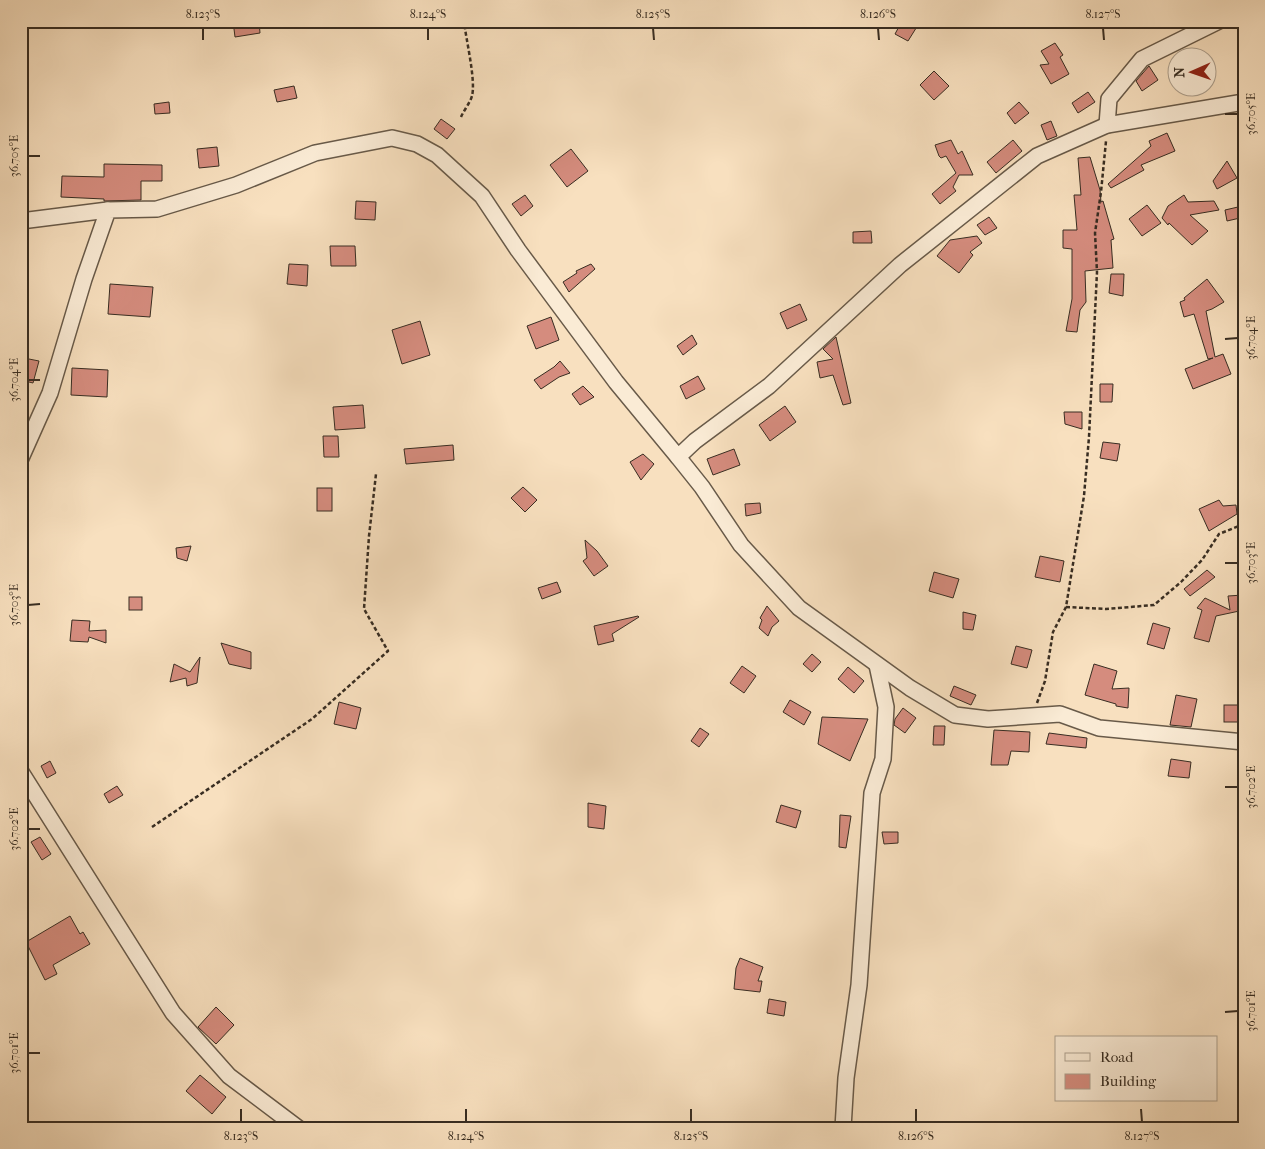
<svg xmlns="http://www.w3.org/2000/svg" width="1265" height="1149" font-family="'IM FELL French Canon',serif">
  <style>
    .building { fill: #d58c7e; stroke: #382d22 }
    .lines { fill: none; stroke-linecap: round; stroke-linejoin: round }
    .street-casing { stroke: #685a49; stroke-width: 18 }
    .path { stroke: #382d22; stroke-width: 2.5; stroke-dasharray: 4 2.5; stroke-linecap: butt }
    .street { stroke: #faebd5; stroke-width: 15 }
    .ticks { fill: none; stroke: #382d22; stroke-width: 2 }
    .neatline { fill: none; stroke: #382d22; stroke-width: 2 }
    .ticks-label { font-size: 12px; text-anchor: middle; fill: #382d22 }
  </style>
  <rect width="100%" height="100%" fill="#f8e0bf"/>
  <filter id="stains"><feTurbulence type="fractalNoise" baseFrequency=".004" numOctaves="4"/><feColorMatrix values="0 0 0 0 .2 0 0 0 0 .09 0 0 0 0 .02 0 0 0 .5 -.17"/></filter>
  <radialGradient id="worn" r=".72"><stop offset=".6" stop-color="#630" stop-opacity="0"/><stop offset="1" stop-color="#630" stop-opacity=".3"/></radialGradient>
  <g class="building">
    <path d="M233 21H259L260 33 235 37Z"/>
    <path d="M902 21H911L918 25 908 41 895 34Z"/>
    <path d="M1055 43 1063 55 1060 57 1069 74 1051 84 1040 65 1049 64 1041 51Z"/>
    <path d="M1149 66 1158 80 1142 91 1136 81Z"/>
    <path d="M934 71 949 86 934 100 920 85Z"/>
    <path d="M294 86 297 98 277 102 274 90Z"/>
    <path d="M1088 92 1095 102 1078 113 1072 103Z"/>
    <path d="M169 102 170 113 155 114 154 104Z"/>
    <path d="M1019 102 1029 113 1015 124 1007 113Z"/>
    <path d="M441 119 455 129 447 139 434 129Z"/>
    <path d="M1051 121 1057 136 1047 140 1041 125Z"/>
    <path d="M1167 133 1175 151 1141 165 1144 170 1111 188 1108 184 1151 146 1149 141Z"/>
    <path d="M951 140 958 154 962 151 973 175H959L953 187 956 191 940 204 932 194 956 173 946 156 941 158 939 156 935 145Z"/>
    <path d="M1013 140 1022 151 996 173 987 162Z"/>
    <path d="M217 147 219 166 199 168 197 149Z"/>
    <path d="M571 149 588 171 567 187 550 165Z"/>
    <path d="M1090 157 1100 190 1101 202 1103 201 1114 239 1111 240 1113 268 1085 271 1086 302 1080 310 1077 332 1066 331 1072 299V249L1063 248V230H1077L1074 195H1081L1078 158Z"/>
    <path d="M1227 161 1237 178 1217 189 1213 181Z"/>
    <path d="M104 164 162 165V181H141V200L104 201V199L61 197 62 176 104 177Z"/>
    <path d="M525 195 533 206 521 216 512 204Z"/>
    <path d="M1184 195 1188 202 1214 201 1219 210 1190 215 1208 231 1192 245 1169 223 1168 225 1162 218 1168 206Z"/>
    <path d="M356 201 376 202 375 220 355 219Z"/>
    <path d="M1147 205 1161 223 1142 236 1129 219Z"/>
    <path d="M1238 207 1240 218 1227 221 1225 210Z"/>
    <path d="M989 217 997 228 985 235 977 225Z"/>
    <path d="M871 231 872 243H853V232Z"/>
    <path d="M977 236 982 243 970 252 973 255 959 273 937 256 950 240Z"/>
    <path d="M330 246H355L356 266H331Z"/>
    <path d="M289 264 308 265 307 286 287 284Z"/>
    <path d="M591 264 595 269 569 292 563 282 577 273 576 271Z"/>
    <path d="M1111 274H1124L1123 296 1109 293Z"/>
    <path d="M1207 279 1224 302 1212 309 1206 311 1215 357 1223 354 1231 374 1193 389 1185 369 1213 358 1208 359 1194 314 1184 317 1180 302 1185 300 1184 298Z"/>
    <path d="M110 284 153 287 150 317 108 314Z"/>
    <path d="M800 304 807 320 787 329 780 313Z"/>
    <path d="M551 317 559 340 536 349 527 326Z"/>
    <path d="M420 321 430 355 402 364 392 330Z"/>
    <path d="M692 335 697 344 683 355 677 346Z"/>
    <path d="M836 337 851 403 843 405 833 375 820 378 817 362 833 359 823 349Z"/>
    <path d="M24 358 39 361 33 383 21 380V370Z"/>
    <path d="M560 361 570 373 559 377 541 389 534 380 554 367Z"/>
    <path d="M72 368 108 370 107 397 71 395Z"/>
    <path d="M698 376 705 389 686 399 680 386Z"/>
    <path d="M1100 384H1113L1112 402H1100Z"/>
    <path d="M583 386 594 397 580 405 572 394Z"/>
    <path d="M363 405 365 428 335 430 333 407Z"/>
    <path d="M785 406 796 422 770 441 759 425Z"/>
    <path d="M1064 412H1082V429L1065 424Z"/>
    <path d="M323 436H338L339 457H324Z"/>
    <path d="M1103 442 1120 444 1117 461 1100 458Z"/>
    <path d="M453 445 454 460 406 464 404 449Z"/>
    <path d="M734 449 740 465 713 475 707 459Z"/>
    <path d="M643 454 654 464 641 480 630 462Z"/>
    <path d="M523 487 537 500 525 512 511 498Z"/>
    <rect x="317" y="488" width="15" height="23"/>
    <path d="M1219 500 1223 506 1236 505 1237 514 1209 531 1199 509Z"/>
    <path d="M760 503 761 513 746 516 745 504Z"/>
    <path d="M585 540 597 551 608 566 594 576 583 561 587 558Z"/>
    <path d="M191 546 187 561 177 558 176 548Z"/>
    <path d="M1040 556 1064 561 1060 582 1035 577Z"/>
    <path d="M1207 570 1215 577 1190 596 1184 589Z"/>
    <path d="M934 572 959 579 953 598 929 591Z"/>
    <path d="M557 582 561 592 542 599 538 588Z"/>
    <path d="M1243 595 1244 610 1216 616 1209 642 1194 638 1202 610 1197 608 1205 598 1230 610 1228 596Z"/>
    <rect x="129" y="597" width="13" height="13"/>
    <path d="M767 606 779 621 772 627 768 636 759 628 762 620 760 618Z"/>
    <path d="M963 612 976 615 973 630 963 629Z"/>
    <path d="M638 616 639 617 612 634 614 641 598 645 594 626Z"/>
    <path d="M72 620 90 621 89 631 106 630V643L89 637 88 642 70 641Z"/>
    <path d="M1153 623 1170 628 1164 649 1147 644Z"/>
    <path d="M221 643 251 652V669L229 664Z"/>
    <path d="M1016 646 1032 650 1027 668 1011 664Z"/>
    <path d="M812 654 821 662 812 672 803 664Z"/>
    <path d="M200 657 197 683 187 686 186 678 170 682 174 664 190 672Z"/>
    <path d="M1094 664 1117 671 1112 689 1129 688 1128 708 1116 706V704L1085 695Z"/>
    <path d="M742 666 756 676 744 693 730 683Z"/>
    <path d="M848 667 864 681 854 693 838 679Z"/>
    <path d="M954 686 976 695 971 705 950 696Z"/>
    <path d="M1176 695 1197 699 1191 727 1170 725Z"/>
    <path d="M790 700 811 712 804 725 783 712Z"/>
    <path d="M339 702 361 708 356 729 334 724Z"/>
    <rect x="1224" y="705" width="20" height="17"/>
    <path d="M903 708 916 718 905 733 894 725 895 719Z"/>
    <path d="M822 717 868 719 850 761 818 744Z"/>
    <path d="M934 726H945L944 745H933Z"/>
    <path d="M700 728 709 734 699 747 691 741Z"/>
    <path d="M994 730 1030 732 1029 752 1011 751 1008 765H991Z"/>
    <path d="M1049 733 1087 738 1086 748 1046 744Z"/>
    <path d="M1171 759 1191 762 1189 778 1168 776Z"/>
    <path d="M50 761 56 773 47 778 41 766Z"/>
    <path d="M117 786 123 795 109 803 104 794Z"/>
    <path d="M588 803 606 806 604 829 588 827Z"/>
    <path d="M781 805 801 811 796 828 776 822Z"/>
    <path d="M840 815 851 816 846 848 839 847Z"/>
    <path d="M882 832H898V843L884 844Z"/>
    <path d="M40 837 51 854 42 860 31 842Z"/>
    <path d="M70 916 80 934 83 932 90 944 53 965 57 974 45 980 26 942Z"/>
    <path d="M740 958 763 967 758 981H762L760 992 734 989 736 968Z"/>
    <path d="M769 999 786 1002 784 1016 767 1013Z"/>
    <path d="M216 1007 234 1025 216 1044 198 1027Z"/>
    <path d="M200 1075 226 1097 212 1114 186 1091Z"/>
  </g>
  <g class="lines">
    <defs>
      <g id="street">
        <path d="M1107 125 1109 99 1142 59 1219 21"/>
        <path d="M21 221 108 210"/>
        <path d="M678 457 702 487 741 545 799 608 910 688 955 715 988 719 1060 714 1099 728 1244 742"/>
        <path d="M21 458 50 393 84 279 108 210 157 209 236 185 315 153 392 138 417 144 437 155 482 196 518 250 616 382 678 457 695 441 769 386 900 265 1037 156 1107 125 1244 102"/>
        <path d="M21 772 173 1013 229 1076 298 1128"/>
        <path d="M843 1128 846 1078 859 985 872 793 883 759 886 707 877 665"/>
      </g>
    </defs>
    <use href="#street" class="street-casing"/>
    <g class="path">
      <path d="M461 117C464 110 470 103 472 96 476 80 466 40 464 21"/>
      <path d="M1066 607 1106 609 1154 605 1181 582 1202 560 1219 534 1244 524"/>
      <path d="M1037 703 1045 681 1053 632 1066 607 1084 496 1089 437 1097 272 1095 233 1101 192 1106 141"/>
      <path d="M152 827 312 719 388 651 364 609 369 536 376 474"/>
    </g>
    <use href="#street" class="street"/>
  </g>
  <path class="ticks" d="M203 28V40M428 28V40M653 28 654 40M878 28 879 40M1103 28 1104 40M1225 114H1238M28 156H40M1225 339 1238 338M28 380H40M1225 563H1238M28 605 40 604M1225 787H1238M28 829H40M1225 1012 1238 1011M28 1053H40M241 1109V1122M466 1109V1122M691 1109V1122M916 1109V1122M1141 1109 1142 1122"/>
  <rect width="1265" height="1149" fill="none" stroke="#f8e0bf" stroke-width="55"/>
  <rect x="1055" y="1036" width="162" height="65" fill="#faebd5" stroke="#ac9f8d"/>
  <rect x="1065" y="1053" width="25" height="8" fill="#faebd5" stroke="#ac9f8d"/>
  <text x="1100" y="1062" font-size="15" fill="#382d22">Road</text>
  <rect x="1065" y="1074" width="25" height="15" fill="#d58c7e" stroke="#ac9f8d"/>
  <text x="1100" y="1086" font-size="15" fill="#382d22">Building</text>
  <g transform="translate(1192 72) rotate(268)"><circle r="24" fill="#faebd5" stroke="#ac9f8d"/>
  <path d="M0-4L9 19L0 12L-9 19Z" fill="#8f2418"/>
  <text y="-8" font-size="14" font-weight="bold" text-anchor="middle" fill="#382d22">N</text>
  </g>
  <rect x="28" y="28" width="1210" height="1094" class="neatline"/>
  <g class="ticks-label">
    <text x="203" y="18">8.123°S</text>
    <text x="428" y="18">8.124°S</text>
    <text x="653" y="18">8.125°S</text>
    <text x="878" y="18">8.126°S</text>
    <text x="1103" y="18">8.127°S</text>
    <text transform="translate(1251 114) rotate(-90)" y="4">36.705°E</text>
    <text transform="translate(14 156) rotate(-90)" y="4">36.705°E</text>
    <text transform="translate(1251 338) rotate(-90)" y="4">36.704°E</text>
    <text transform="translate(14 380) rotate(-90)" y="4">36.704°E</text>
    <text transform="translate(1251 563) rotate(-90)" y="4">36.703°E</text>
    <text transform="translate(14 605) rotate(-90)" y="4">36.703°E</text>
    <text transform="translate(1251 787) rotate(-90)" y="4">36.702°E</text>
    <text transform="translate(14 829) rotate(-90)" y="4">36.702°E</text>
    <text transform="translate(1251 1011) rotate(-90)" y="4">36.701°E</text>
    <text transform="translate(14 1053) rotate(-90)" y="4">36.701°E</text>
    <text x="241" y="1140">8.123°S</text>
    <text x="466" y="1140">8.124°S</text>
    <text x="691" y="1140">8.125°S</text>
    <text x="916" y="1140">8.126°S</text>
    <text x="1142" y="1140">8.127°S</text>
  </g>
  <rect width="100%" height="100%" filter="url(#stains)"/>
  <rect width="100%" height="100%" fill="url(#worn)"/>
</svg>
